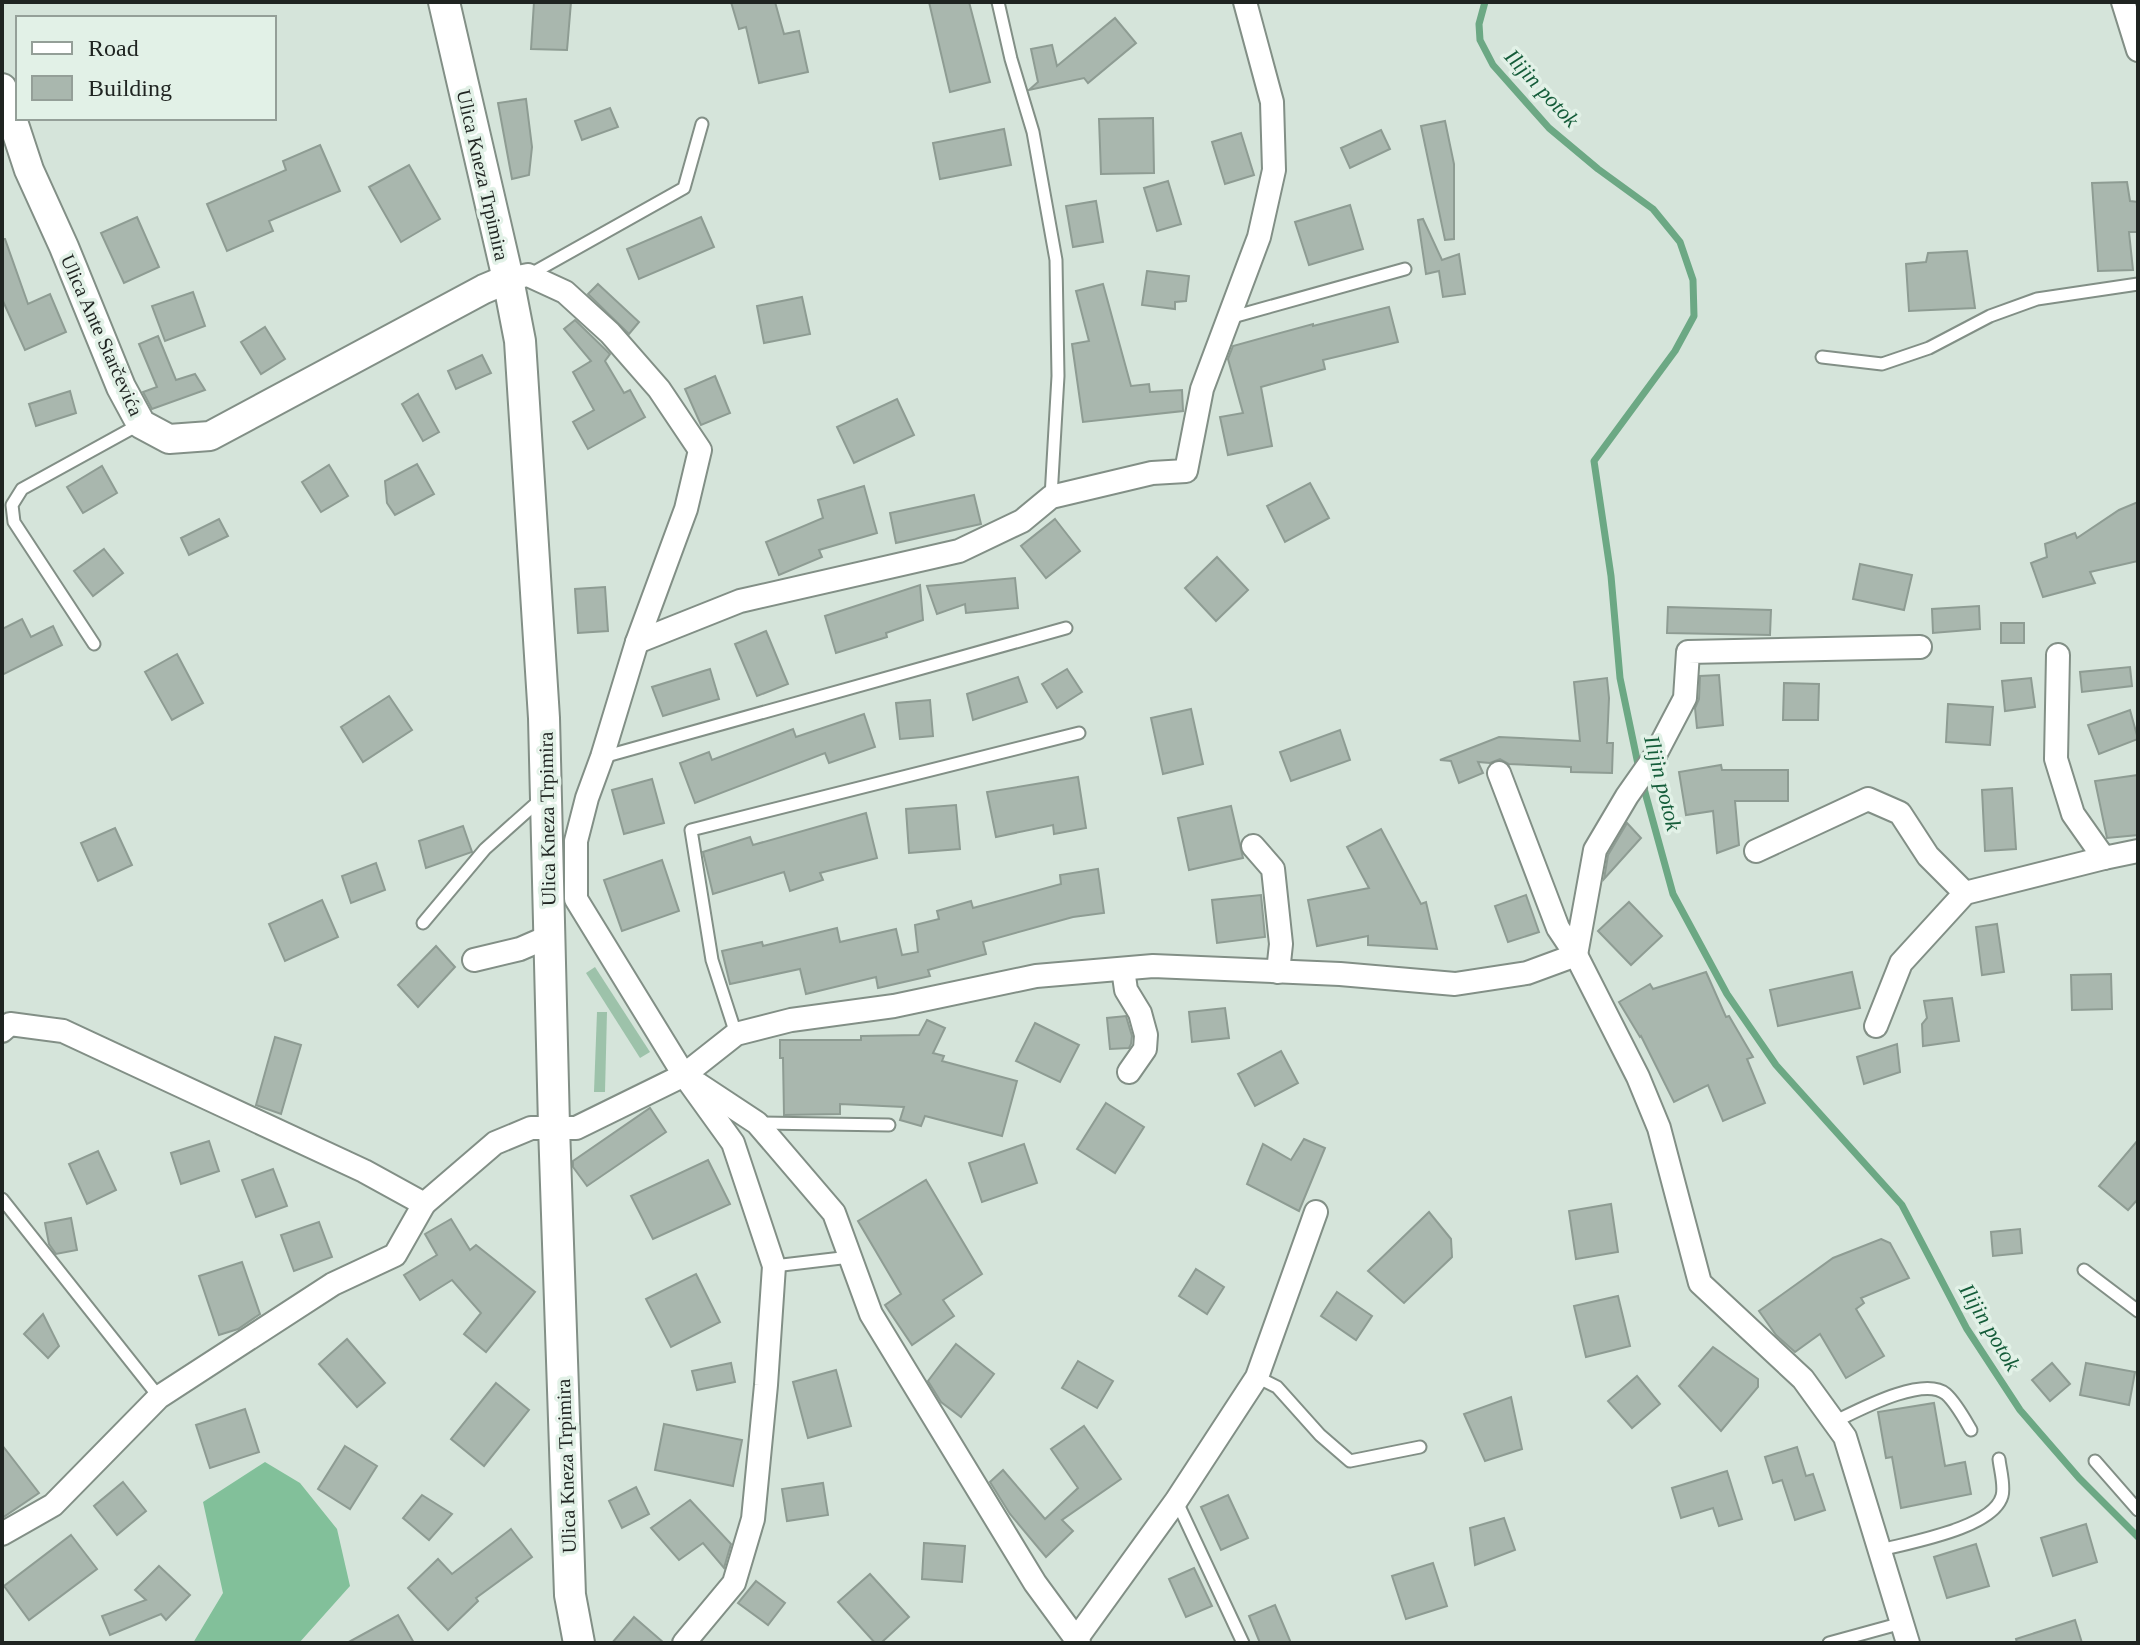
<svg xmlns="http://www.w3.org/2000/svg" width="2140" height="1645" font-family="Georgia,serif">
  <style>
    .green { fill: #9dc2aa }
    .forest { fill: #82c09a }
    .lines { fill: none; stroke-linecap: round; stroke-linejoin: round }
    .stream { stroke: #6ca884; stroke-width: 7 }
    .building { fill: #a9b7ae; stroke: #8e9c93; stroke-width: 2 }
    .service-casing { stroke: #828f86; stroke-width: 15 }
    .minor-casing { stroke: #828f86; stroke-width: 26 }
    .tertiary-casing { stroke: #828f86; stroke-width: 32 }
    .secondary-casing { stroke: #828f86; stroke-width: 34 }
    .service { stroke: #fff; stroke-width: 11 }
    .minor { stroke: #fff; stroke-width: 22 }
    .tertiary { stroke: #fff; stroke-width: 28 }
    .secondary { stroke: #fff; stroke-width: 30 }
    .labels { text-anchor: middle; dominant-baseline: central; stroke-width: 7; stroke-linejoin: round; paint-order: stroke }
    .street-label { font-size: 20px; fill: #1f2421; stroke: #e2f1e7 }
    .water-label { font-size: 22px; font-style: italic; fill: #145c39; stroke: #e2f1e7 }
  </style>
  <rect width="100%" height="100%" fill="#d5e4da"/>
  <g class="green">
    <path d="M595 967 650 1052 640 1058 586 973Z"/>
    <path d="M597 1012H607L605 1092H594Z"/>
  </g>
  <path class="forest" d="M265 1462 300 1483 337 1529 350 1586 299 1643H193L223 1593 203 1502Z"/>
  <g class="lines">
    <g class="stream">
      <path d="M1485 2 1479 24 1480 40 1493 65 1549 128 1598 169 1653 209 1680 242 1693 280 1694 316 1675 351 1594 461 1611 576 1620 678 1639 769"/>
      <path d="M1643 785 1673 894 1727 994 1776 1065 1902 1205 1967 1329 2020 1410 2079 1478 2138 1537"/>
    </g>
  </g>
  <g class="building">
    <path d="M534 2H571L567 50 531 49Z"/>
    <path d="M731 2H775L784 34 799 31 808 72 759 83 746 27 739 29Z"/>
    <path d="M929 2H969L990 82 950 92Z"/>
    <path d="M1115 18 1136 43 1088 83 1084 78 1029 90 1038 82 1031 49 1052 45 1057 66Z"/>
    <path d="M526 99 532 147 529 175 512 179 498 103Z"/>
    <path d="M610 108 618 127 582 140 575 121Z"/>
    <path d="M1153 118 1154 173 1101 174 1099 119Z"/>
    <path d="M1445 121 1454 164V239L1445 240 1421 126Z"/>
    <path d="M1004 129 1011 165 940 179 933 143Z"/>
    <path d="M1381 130 1390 149 1350 168 1341 148Z"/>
    <path d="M1241 133 1254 175 1225 184 1212 142Z"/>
    <path d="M320 145 340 191 269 221 273 231 227 251 207 204 286 170 283 161Z"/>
    <path d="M409 165 440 219 401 242 369 187Z"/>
    <path d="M1168 181 1181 224 1157 231 1144 188Z"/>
    <path d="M2127 182 2130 201 2138 202V232H2129L2133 270 2098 271 2092 183Z"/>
    <path d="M1096 201 1103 242 1073 247 1066 206Z"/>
    <path d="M1350 205 1363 249 1309 265 1295 222Z"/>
    <path d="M137 217 159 267 124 283 101 233Z"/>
    <path d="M701 217 714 247 639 279 627 249Z"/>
    <path d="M1423 219 1442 260 1459 254 1465 294 1443 297 1439 271 1426 274 1418 220Z"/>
    <path d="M2 239H5L28 304 50 294 66 332 25 350 2 299Z"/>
    <path d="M1967 251 1975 308 1909 311 1906 264 1926 262 1928 253Z"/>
    <path d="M1147 271 1189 276 1186 301 1175 302V309L1142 305Z"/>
    <path d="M598 284 639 322 629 334 588 294Z"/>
    <path d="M1103 284 1131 386 1149 384 1150 392 1182 390 1183 411 1083 422 1072 344 1089 341 1076 291Z"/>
    <path d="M193 292 205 326 165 341 152 306Z"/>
    <path d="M802 297 810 334 764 343 757 306Z"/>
    <path d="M1389 307 1398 342 1323 360 1325 369 1261 387 1272 446 1228 455 1220 417 1243 413 1228 359 1233 346 1313 324V326Z"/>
    <path d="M575 320 610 354 605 361 624 393 630 390 645 417 588 449 573 422 594 410 573 372 591 361 564 329Z"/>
    <path d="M265 327 285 359 261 374 241 342Z"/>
    <path d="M158 336 176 380 195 374 205 390 152 409 143 392 157 387 139 344Z"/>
    <path d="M482 355 491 373 456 389 448 371Z"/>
    <path d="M715 376 730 413 701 425 685 389Z"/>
    <path d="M70 391 76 413 36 426 29 404Z"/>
    <path d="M418 394 439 432 423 441 402 404Z"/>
    <path d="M897 399 914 435 854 463 837 427Z"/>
    <path d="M417 464 434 494 395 515 387 503 385 481Z"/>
    <path d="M329 465 348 496 321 512 302 482Z"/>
    <path d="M102 466 117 493 83 513 67 487Z"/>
    <path d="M1310 483 1329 518 1285 542 1267 506Z"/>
    <path d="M864 486 877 533 819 550 822 557 779 575 766 542 823 518 818 500Z"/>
    <path d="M974 495 981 524 896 543 890 513Z"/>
    <path d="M2138 502V561L2090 572 2095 583 2043 597 2031 563 2047 557 2045 544 2075 533 2077 538 2119 510Z"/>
    <path d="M219 519 228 536 189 555 181 538Z"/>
    <path d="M1055 519 1080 551 1046 578 1021 546Z"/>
    <path d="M104 549 123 573 93 596 74 571Z"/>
    <path d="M1217 557 1248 590 1216 621 1185 588Z"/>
    <path d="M1860 564 1912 575 1904 610 1853 599Z"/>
    <path d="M1015 578 1018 608 966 613 965 604 937 614 927 586Z"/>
    <path d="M920 585 923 620 886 633 887 637 836 653 825 616Z"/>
    <path d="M605 587 608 631 578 633 575 589Z"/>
    <path d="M1979 606 1980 629 1933 633 1932 609Z"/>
    <path d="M1668 607 1771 610 1770 635 1667 633Z"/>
    <path d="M22 619 31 637 53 626 62 645 2 675V629Z"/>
    <rect x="2001" y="623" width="23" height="20"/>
    <path d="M766 631 788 684 757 696 735 644Z"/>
    <path d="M177 654 203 703 172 720 145 672Z"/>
    <path d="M2130 667 2132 686 2082 692 2080 672Z"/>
    <path d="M710 669 719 699 663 716 652 687Z"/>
    <path d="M1067 669 1082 692 1057 708 1042 684Z"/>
    <path d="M1719 675 1723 725 1697 728 1695 708 1699 699 1700 676Z"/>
    <path d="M1018 677 1027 702 973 720 967 694Z"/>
    <path d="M1607 678 1609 698 1607 743H1613L1612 773 1571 772V767L1509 764 1500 759 1490 763 1478 762 1483 773 1459 783 1451 761 1440 760 1499 737 1580 741 1574 682Z"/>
    <path d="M2031 678 2035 707 2005 711 2002 681Z"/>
    <path d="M1784 683 1819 684 1818 720H1783Z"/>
    <path d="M389 696 412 730 363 762 341 727Z"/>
    <path d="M930 700 933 736 900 739 896 703Z"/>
    <path d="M1948 704 1993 707 1990 745 1946 742Z"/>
    <path d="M1191 709 1203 764 1163 774 1151 718Z"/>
    <path d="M2130 710 2138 739 2099 754 2088 725Z"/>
    <path d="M864 714 875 747 829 763 825 753 695 803 680 763 709 752 712 760 793 729 796 737Z"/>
    <path d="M1340 730 1350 760 1291 781 1280 752Z"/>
    <path d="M1721 765 1722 770H1788V801H1735L1739 845 1717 853 1713 811 1686 815 1679 772Z"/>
    <path d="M2138 775V835L2107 838 2095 781Z"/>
    <path d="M1078 777 1086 828 1054 834 1053 825 996 837 987 792Z"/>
    <path d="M652 779 664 823 624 834 612 790Z"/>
    <path d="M2012 788 2016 849 1985 851 1982 790Z"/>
    <path d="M956 805 960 849 909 853 906 809Z"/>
    <path d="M1231 806 1243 858 1189 870 1178 818Z"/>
    <path d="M866 813 877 858 820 873 823 880 790 891 784 872 713 894 703 852 750 837 753 845Z"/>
    <path d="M1627 823 1641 838 1604 879 1608 855Z"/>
    <path d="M463 826 472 852 426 868 419 841Z"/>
    <path d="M115 828 132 865 98 881 81 843Z"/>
    <path d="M1381 829 1421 904 1426 902 1437 949 1368 945V936L1317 946 1308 900 1369 888 1347 847Z"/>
    <path d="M662 860 679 911 622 931 604 880Z"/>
    <path d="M376 863 385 890 351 903 342 876Z"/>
    <path d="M1098 869 1104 913 1073 917 983 942 986 954 928 970 930 976 878 988 876 977 806 994 800 969 730 984 722 951 762 942 763 946 837 928 840 942 896 929 902 955 918 952 915 925 939 919 937 911 971 901 973 908 1061 884 1060 875Z"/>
    <path d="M1261 895 1265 937 1217 943 1212 900Z"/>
    <path d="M1526 895 1539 932 1508 942 1495 906Z"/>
    <path d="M322 900 338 937 285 961 269 924Z"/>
    <path d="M1629 902 1662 936 1631 965 1598 931Z"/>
    <path d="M1997 924 2004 972 1982 975 1976 927Z"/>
    <path d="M436 946 455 967 418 1007 398 985Z"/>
    <path d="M1706 972 1726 1017 1729 1016 1753 1057 1747 1059 1765 1103 1723 1121 1708 1085 1674 1102 1641 1036 1640 1037 1619 1002 1650 984 1653 989Z"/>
    <path d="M1852 972 1860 1008 1778 1026 1770 990Z"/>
    <path d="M2111 974 2112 1009 2072 1010 2071 975Z"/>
    <path d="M1952 998 1959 1041 1923 1046 1922 1024 1927 1018 1924 1001Z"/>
    <path d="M1225 1008 1229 1038 1192 1042 1189 1012Z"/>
    <path d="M1126 1016 1132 1036 1131 1044 1129 1048 1110 1049 1107 1018Z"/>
    <path d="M927 1020 945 1028 933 1053 944 1056 942 1061 1017 1081 1002 1136 925 1116 921 1126 900 1120 904 1107 840 1104V1114L784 1115 783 1058H780V1040H861V1036L919 1035Z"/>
    <path d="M1035 1023 1079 1045 1060 1082 1016 1061Z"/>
    <path d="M275 1037 301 1045 281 1114 256 1105Z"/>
    <path d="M1897 1044 1900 1072 1864 1084 1857 1057Z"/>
    <path d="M1281 1051 1298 1083 1255 1106 1238 1074Z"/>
    <path d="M1106 1103 1144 1127 1115 1173 1077 1149Z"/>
    <path d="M650 1108 666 1132 587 1186 573 1167V1161Z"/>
    <path d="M1304 1139 1325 1148 1299 1211 1247 1184 1263 1144 1291 1160Z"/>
    <path d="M2138 1140V1199L2128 1210 2099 1186Z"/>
    <path d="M209 1141 219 1171 181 1184 171 1153Z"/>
    <path d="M1024 1144 1037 1183 982 1202 969 1163Z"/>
    <path d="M98 1151 116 1190 87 1204 69 1164Z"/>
    <path d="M708 1160 730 1204 653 1239 631 1196Z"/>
    <path d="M273 1169 287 1206 256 1217 242 1180Z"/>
    <path d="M926 1180 982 1274 943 1300 954 1316 912 1345 885 1305 901 1294 858 1221Z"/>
    <path d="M1611 1204 1618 1252 1576 1259 1569 1211Z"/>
    <path d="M1429 1212 1451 1239 1452 1257 1404 1303 1368 1271Z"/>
    <path d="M71 1218 77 1250 56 1254 49 1244 45 1223Z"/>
    <path d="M451 1219 470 1250 476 1245 535 1292 486 1352 464 1334 481 1313 452 1280 420 1300 404 1275 437 1255 425 1234Z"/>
    <path d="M319 1222 332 1257 294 1271 281 1235Z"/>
    <path d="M2020 1229 2022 1253 1993 1256 1991 1232Z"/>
    <path d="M1881 1239 1890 1243 1909 1278 1861 1298 1864 1303 1856 1309 1884 1356 1846 1378 1820 1334 1795 1352 1776 1335 1759 1311 1833 1258Z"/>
    <path d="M242 1262 260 1314 238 1329 219 1335 199 1276Z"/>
    <path d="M1196 1269 1224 1287 1207 1314 1179 1296Z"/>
    <path d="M696 1274 720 1322 671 1347 646 1299Z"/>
    <path d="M1337 1292 1372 1316 1356 1340 1321 1316Z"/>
    <path d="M1618 1296 1630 1346 1586 1357 1574 1306Z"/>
    <path d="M43 1314 59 1346 48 1358 24 1334Z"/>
    <path d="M347 1339 385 1383 357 1407 319 1364Z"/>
    <path d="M956 1344 994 1374 961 1417 941 1402 928 1381Z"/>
    <path d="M1713 1347 1758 1379V1387L1721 1431 1679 1386Z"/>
    <path d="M1078 1361 1113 1381 1097 1408 1062 1388Z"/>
    <path d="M731 1363 735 1382 697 1390 692 1371Z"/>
    <path d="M2052 1363 2070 1384 2050 1401 2032 1380Z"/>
    <path d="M2086 1363 2135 1372 2129 1405 2080 1395Z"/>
    <path d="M836 1370 851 1426 808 1438 793 1382Z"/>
    <path d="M1637 1376 1660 1404 1632 1428 1608 1401Z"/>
    <path d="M496 1383 529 1410 484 1466 451 1439Z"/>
    <path d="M1511 1397 1522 1449 1485 1461 1464 1414Z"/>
    <path d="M1934 1403 1945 1466 1965 1462 1971 1494 1901 1508 1892 1457 1886 1458 1878 1412Z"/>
    <path d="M245 1409 259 1452 210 1468 196 1425Z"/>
    <path d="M664 1424 742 1440 733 1486 655 1470Z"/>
    <path d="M1084 1426 1121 1479 1062 1520 1073 1531 1046 1557 1010 1514 990 1482 1003 1470 1045 1519 1078 1488 1051 1449Z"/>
    <path d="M2 1445 39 1493 2 1518Z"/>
    <path d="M345 1446 377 1466 350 1509 318 1489Z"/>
    <path d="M1797 1447 1806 1476 1813 1474 1825 1510 1795 1520 1782 1480 1773 1483 1765 1457Z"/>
    <path d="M1727 1471 1742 1519 1719 1526 1713 1508 1681 1518 1672 1488Z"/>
    <path d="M123 1482 146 1511 117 1535 94 1506Z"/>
    <path d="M823 1483 828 1515 787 1521 782 1489Z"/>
    <path d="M636 1487 649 1514 622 1528 609 1501Z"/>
    <path d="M422 1495 452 1514 429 1540 403 1518Z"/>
    <path d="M1228 1495 1248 1538 1221 1550 1201 1507Z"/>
    <path d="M690 1500 731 1544 724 1568 703 1543 679 1560 651 1528Z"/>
    <path d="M1504 1518 1515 1550 1475 1565 1470 1528Z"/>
    <path d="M2086 1524 2097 1562 2053 1576 2041 1538Z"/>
    <path d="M511 1529 532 1557 476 1598 478 1601 448 1630 408 1588 438 1559 452 1574Z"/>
    <path d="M71 1535 97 1569 29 1620 4 1586Z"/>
    <path d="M924 1543 965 1546 962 1582 922 1579Z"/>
    <path d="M1976 1544 1989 1586 1947 1598 1934 1557Z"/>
    <path d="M1433 1563 1447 1606 1406 1619 1392 1576Z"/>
    <path d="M159 1566 190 1595 166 1620 161 1614 110 1635 102 1616 146 1600 135 1590Z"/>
    <path d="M1194 1568 1212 1606 1186 1617 1169 1579Z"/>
    <path d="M870 1574 909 1617 881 1643H875L838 1602Z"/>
    <path d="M756 1581 785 1603 768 1625 738 1603Z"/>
    <path d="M1275 1605 1291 1643H1260L1249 1616Z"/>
    <path d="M398 1615 414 1643H347Z"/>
    <path d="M634 1617 664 1643H612Z"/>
    <path d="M2075 1620 2082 1643H2017L2016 1639Z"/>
  </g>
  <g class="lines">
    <defs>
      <g id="service">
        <path d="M998 2 1011 59 1033 132 1056 260 1058 376 1051 497"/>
        <path d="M529 275 684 188 702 124"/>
        <path d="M1229 318 1405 269"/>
        <path d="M1822 357 1882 364 1929 348 1990 316 2037 299 2138 284"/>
        <path d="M94 644 14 522 12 505 22 489 140 424"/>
        <path d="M603 757 1066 628"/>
        <path d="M423 923 485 849 541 799"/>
        <path d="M736 1034 712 960 691 830 1079 733"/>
        <path d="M758 1123 889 1125"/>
        <path d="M2 1199 159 1397"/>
        <path d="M774 1266 850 1257"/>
        <path d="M2084 1270 2138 1311"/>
        <path d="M1257 1377 1277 1387 1320 1435 1350 1461 1420 1447"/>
        <path d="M1834 1422C1857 1411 1923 1375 1946 1394 1956 1403 1964 1418 1971 1430"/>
        <path d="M2095 1461 2138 1510"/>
        <path d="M1177 1502 1243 1643"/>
        <path d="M1881 1550C1911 1542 1993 1528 2002 1496 2005 1486 2000 1469 1999 1459"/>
        <path d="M1829 1643 1902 1623"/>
      </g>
      <g id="minor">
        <path d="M2123 2 2138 50"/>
        <path d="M508 279 528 275 565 292 610 333 659 389 700 450 686 509 637 642 602 757 587 798 576 841V899L684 1075 733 1143 774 1266 766 1385 753 1519 734 1583 684 1643"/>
        <path d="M637 642 740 601 959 551 1022 521 1051 497 1152 473 1186 471 1202 389 1259 237 1274 170 1272 102 1245 2"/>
        <path d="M2058 655 2056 759 2073 814 2104 858 2138 851"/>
        <path d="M1499 773 1558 928 1576 955 1638 1077 1659 1128 1700 1283 1803 1379 1845 1437 1908 1643"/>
        <path d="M1253 846 1273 869 1281 944 1278 972"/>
        <path d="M1756 851 1868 799 1900 813 1928 856 1965 893"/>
        <path d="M1576 955 1595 850 1627 796 1653 759 1685 698 1688 652 1920 647"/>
        <path d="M474 960 520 949 550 936"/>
        <path d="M1123 969 1126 990 1140 1013 1146 1035 1145 1049 1129 1072"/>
        <path d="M1876 1026 1901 963 1965 893 2104 858"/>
        <path d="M2 1031 10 1024 63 1031 364 1171 424 1204 495 1143 531 1128H576L684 1075 736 1034 791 1020 894 1006 1036 976 1153 966 1340 974 1455 984 1527 973 1576 955"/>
        <path d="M698 1084 757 1123 834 1213 871 1314 1035 1583 1079 1643"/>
        <path d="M2 1534 53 1505 159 1397 333 1284 395 1255 424 1204"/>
        <path d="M1077 1638 1176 1501 1257 1377 1316 1212"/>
      </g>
      <path id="tertiary" d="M2 88 29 170 64 247 121 387 141 424 169 439 210 436 484 289 508 279"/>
      <path id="secondary" d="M444 2 508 279 520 341 544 718 554 1126 570 1595 579 1643"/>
    </defs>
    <use href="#service" class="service-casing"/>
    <use href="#minor" class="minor-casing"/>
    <use href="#tertiary" class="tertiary-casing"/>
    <use href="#secondary" class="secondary-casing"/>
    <use href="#service" class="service"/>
    <use href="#minor" class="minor"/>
    <use href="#tertiary" class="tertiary"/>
    <use href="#secondary" class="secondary"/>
  </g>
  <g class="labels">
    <g class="street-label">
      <text transform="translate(483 175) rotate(77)">Ulica Kneza Trpimira</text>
      <text transform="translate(102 335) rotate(66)">Ulica Ante Starčevića</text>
      <text transform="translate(547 819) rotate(-91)">Ulica Kneza Trpimira</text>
      <text transform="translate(566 1466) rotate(-92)">Ulica Kneza Trpimira</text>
    </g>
    <g class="water-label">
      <text transform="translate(1542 88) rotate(47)">Ilijin potok</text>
      <text transform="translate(1663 783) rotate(76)">Ilijin potok</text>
      <text transform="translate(1990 1327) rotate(59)">Ilijin potok</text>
    </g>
  </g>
  <rect width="2140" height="1645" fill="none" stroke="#1f2421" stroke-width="8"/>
  <rect x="16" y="16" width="260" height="104" fill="#e2f1e7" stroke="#949f98" stroke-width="2"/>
  <rect x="32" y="42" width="40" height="12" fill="#ffffff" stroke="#949f98" stroke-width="2"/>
  <text x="88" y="56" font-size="24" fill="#1f2421">Road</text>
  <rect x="32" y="76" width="40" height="24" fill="#a9b7ae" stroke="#949f98" stroke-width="2"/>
  <text x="88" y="96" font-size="24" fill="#1f2421">Building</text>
</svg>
